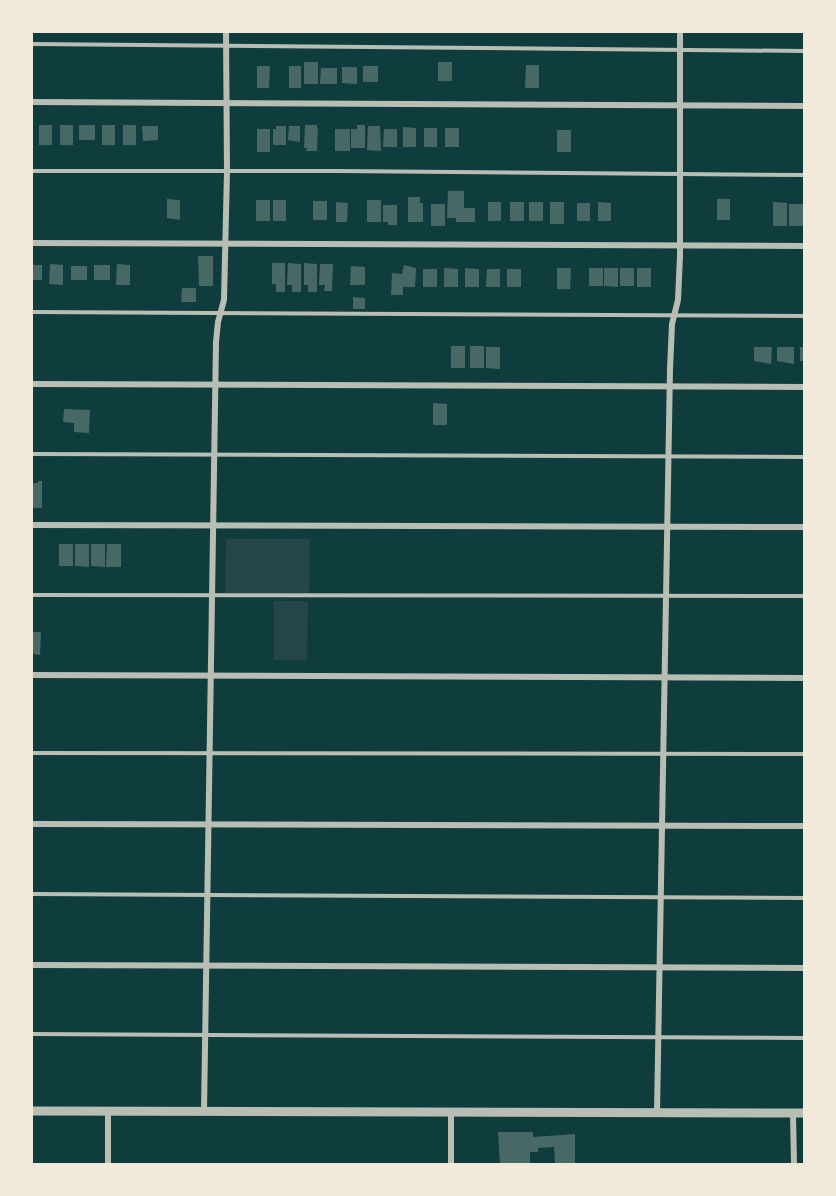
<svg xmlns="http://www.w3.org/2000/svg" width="836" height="1196" font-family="'Exo 2',sans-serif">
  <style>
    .green { fill: #244646 }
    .building { fill: #486865 }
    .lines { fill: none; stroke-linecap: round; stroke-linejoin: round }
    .service { stroke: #b8beb3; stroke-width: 4 }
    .minor { stroke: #b8beb3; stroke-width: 6 }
    .tertiary { stroke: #b8beb3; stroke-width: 9 }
  </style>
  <rect width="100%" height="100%" fill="#0f3d3e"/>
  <g class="green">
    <path d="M226 539H310L309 593H225Z"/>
    <path d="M274 601H308L307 660H274Z"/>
  </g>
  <g class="building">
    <rect x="304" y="62" width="14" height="22"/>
    <rect x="438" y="62" width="14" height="19"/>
    <path d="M526 65H539V88H525Z"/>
    <path d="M257 66H270L269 88H257Z"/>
    <rect x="289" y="66" width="12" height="22"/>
    <rect x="363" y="66" width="15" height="16"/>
    <path d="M342 67H357V84L342 83Z"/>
    <path d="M321 68H337V84H320Z"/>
    <rect x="39" y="125" width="13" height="20"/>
    <rect x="60" y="125" width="13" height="20"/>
    <rect x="79" y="125" width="16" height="15"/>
    <rect x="102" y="125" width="13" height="20"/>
    <rect x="123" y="125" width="13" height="20"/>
    <path d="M305 125H317V129H318L317 151H306L307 148H304Z"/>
    <path d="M357 125H365V148H351V129H357Z"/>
    <path d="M142 126H158V140L143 141Z"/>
    <path d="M276 126H286V145H273V129H276Z"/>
    <path d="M289 126H300V142L288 140Z"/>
    <path d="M368 126H380L381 151 367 150Z"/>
    <path d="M403 127 416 128V147H403Z"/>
    <rect x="424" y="128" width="13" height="19"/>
    <rect x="445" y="128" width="14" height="19"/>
    <rect x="257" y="129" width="13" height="23"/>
    <rect x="335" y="129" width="15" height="22"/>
    <path d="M384 129H397V147H383Z"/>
    <rect x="557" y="130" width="14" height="22"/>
    <path d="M448 191H464V208H475V222H456V218H447Z"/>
    <path d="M408 197H420V203H423V222H408Z"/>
    <path d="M167 199 180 200V220L167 218Z"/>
    <rect x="717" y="199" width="13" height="21"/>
    <rect x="256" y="200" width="14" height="21"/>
    <rect x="273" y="200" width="13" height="21"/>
    <rect x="367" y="200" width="14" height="22"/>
    <rect x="313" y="201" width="14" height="19"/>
    <path d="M336 202 348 203 347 222H336Z"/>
    <rect x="488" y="202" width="13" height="19"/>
    <rect x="510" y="202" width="14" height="19"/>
    <rect x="529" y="202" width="14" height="19"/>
    <rect x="550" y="202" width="14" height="22"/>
    <path d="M598 202 611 203V221H598Z"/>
    <path d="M773 202 787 203V226H773Z"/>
    <rect x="577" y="203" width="13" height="18"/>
    <rect x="431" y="204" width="14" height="22"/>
    <rect x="789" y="204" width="14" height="22"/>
    <path d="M383 205H397V225H388V222H383Z"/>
    <path d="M198 256H213V286H199Z"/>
    <path d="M272 263H285V292H276V284H272Z"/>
    <path d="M288 263 301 264V292H292V285H287Z"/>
    <path d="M304 263 317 264V292H308V285H304Z"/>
    <path d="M50 264 63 265V285L49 284Z"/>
    <path d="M117 264 130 265V285H116Z"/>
    <path d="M320 264H333L332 291H324L325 285H319Z"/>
    <rect x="32" y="265" width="10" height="15"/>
    <rect x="94" y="265" width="16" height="15"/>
    <path d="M404 265 416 268 415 287H403V295H391L392 273 402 274Z"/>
    <rect x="71" y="266" width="16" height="14"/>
    <path d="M351 266 365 267V285H350Z"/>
    <path d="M444 268 458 269V287H444Z"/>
    <path d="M465 268 479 269V287H465Z"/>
    <path d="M557 268H571L570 289H557Z"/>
    <rect x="589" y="268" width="14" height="18"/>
    <path d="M604 268H618V287L604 286Z"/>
    <rect x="620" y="268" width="14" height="18"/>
    <rect x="637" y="268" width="14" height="19"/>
    <rect x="423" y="269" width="14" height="18"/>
    <path d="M487 269H500V287H486Z"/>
    <rect x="507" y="269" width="14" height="18"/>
    <path d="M182 288H196V302H181Z"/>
    <path d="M353 297 365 298V309H353Z"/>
    <rect x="451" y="346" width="14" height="22"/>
    <rect x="470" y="346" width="14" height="22"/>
    <path d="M486 347H500V369L486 368Z"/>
    <path d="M754 347H772L771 364 754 361Z"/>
    <path d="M777 347H794V364L777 361Z"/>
    <rect x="800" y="347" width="4" height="14"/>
    <path d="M433 403 447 404V425H433Z"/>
    <path d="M64 409 90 410 89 433 74 432V423L63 422Z"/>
    <path d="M38 481H42V508H32V483H38Z"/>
    <rect x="59" y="544" width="14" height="22"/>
    <path d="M75 544H89V567L75 566Z"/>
    <path d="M91 544H105V567L91 566Z"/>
    <path d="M107 544H121V567H106Z"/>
    <path d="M32 632H41L40 655 32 654Z"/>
    <path d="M498 1132H533V1137L575 1134V1164H555L554 1147 538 1148V1152H530V1164H500Z"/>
  </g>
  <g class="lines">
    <g class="service">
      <path d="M32 44 804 51"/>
      <path d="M32 171H340L804 175"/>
      <path d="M32 312 804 316"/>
      <path d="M32 454 804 457"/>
      <path d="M32 595 804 596"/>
      <path d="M32 753 804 754"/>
      <path d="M32 894 804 898"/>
      <path d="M32 1034 804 1038"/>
    </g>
    <g class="minor">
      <path d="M32 102 804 106"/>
      <path d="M32 243 804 246"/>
      <path d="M32 384 804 387"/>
      <path d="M32 525 804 527"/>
      <path d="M32 675 804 678"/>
      <path d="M32 824 804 826"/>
      <path d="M32 965 804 968"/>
      <path d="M204 1111 216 342 218 322 224 300 227 171 226 32"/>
      <path d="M108 1112V1164"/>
      <path d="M451 1112V1164"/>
      <path d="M657 1113 670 369 672 324 678 300 680 256V32"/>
      <path d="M793 1113 794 1164"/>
    </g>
    <path class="tertiary" d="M32 1111 804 1113"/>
  </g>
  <rect width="836" height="1196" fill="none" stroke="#f1e9da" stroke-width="66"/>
</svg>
